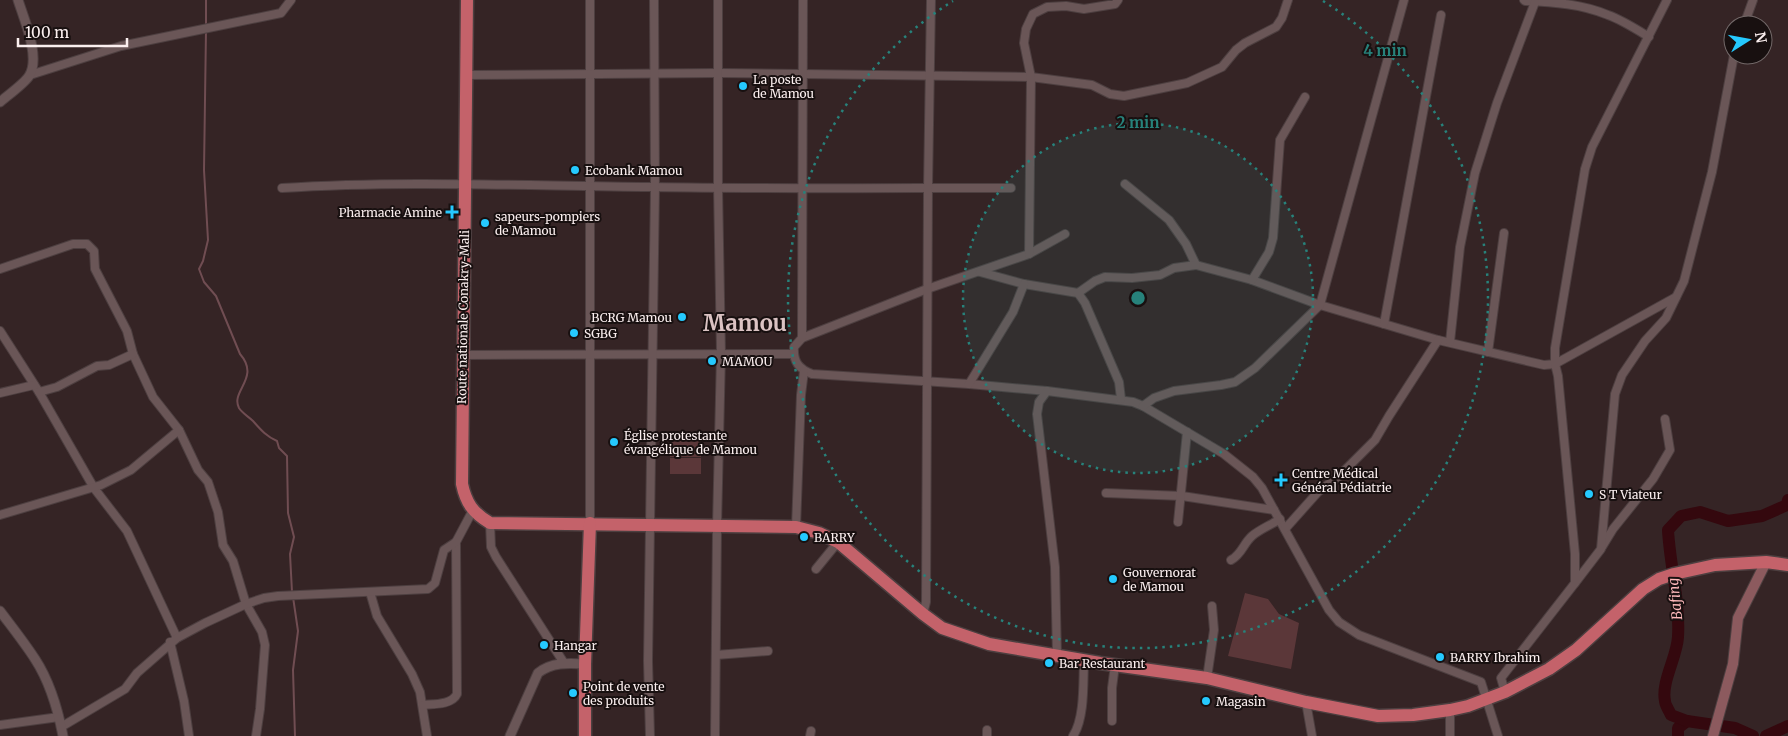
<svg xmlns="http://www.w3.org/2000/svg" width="1788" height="736" font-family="Merriweather,serif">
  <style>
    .green { fill: #5b3739 }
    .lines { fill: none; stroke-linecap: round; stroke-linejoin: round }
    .stream { stroke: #704d52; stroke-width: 2 }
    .river { stroke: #34080e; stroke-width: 12 }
    .minor-casing { stroke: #4d3f40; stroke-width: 10 }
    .tertiary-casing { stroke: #4d3f40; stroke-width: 11 }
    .secondary-casing { stroke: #4d3f40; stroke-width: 12 }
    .trunk-casing { stroke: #4d3f40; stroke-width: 15 }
    .minor { stroke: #6a5657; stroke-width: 8 }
    .tertiary { stroke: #6a5657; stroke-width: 9 }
    .secondary { stroke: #8c5a5e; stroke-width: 10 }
    .trunk { stroke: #c4626a; stroke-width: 12 }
    .ring { fill: none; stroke: #27827b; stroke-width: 2.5; stroke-dasharray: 2.5 5 }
    .poi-dot { fill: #25c9fe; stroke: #181010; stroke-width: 2 }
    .labels { text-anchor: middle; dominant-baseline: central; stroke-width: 4; stroke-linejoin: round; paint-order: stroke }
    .poi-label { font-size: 12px; fill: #fbefef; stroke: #181010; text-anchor: start }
    .street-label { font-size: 12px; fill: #fbefef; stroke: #181010 }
    .water-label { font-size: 14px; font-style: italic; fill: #feb9bb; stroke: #181010 }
    .town-label { font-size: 22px; font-weight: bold; fill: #dbc3c3; stroke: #181010 }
    .centre { fill: #27827b; stroke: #181010; stroke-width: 2.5 }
    .ring-label { font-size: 15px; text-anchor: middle; font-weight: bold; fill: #27827b; stroke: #181010; stroke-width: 4; stroke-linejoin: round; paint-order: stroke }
  </style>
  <rect width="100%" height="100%" fill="#352425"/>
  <g class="green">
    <rect x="670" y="441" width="31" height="16"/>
    <rect x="670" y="458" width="31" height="16"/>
    <path d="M1245 593 1268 599 1279 614 1299 623 1291 669 1228 656Z"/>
  </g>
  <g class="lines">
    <g class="stream">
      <path d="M206 0V25"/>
      <path d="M206 30 204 170 208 240 203 261 199 269 204 282 216 296 240 354C261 378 230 391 239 408 242 413 249 417 253 421 261 430 266 436 277 441L279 448 287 456 288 513 294 537 290 554 292 592"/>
      <path d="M293 597 298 631 293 670 295 736"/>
    </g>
    <g class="river">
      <path d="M1678 736V728L1687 721"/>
      <path d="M1753 736 1735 728 1687 721 1671 715C1669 710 1665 705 1665 701 1661 682 1677 657 1678 637 1680 601 1670 566 1668 530L1681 516 1700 512 1728 521 1762 516 1787 505 1788 500"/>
      <path d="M1766 736 1788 726"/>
    </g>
    <defs>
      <g id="minor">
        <path d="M590 0V523"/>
        <path d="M1524 0 1525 1C1553 2 1582 4 1608 15 1622 20 1636 29 1649 37"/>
        <path d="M1744 25 1753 0"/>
        <path d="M30 75 121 46 281 13 291 0"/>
        <path d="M466 75 719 73 1031 77 1092 85 1110 94 1124 96 1187 83 1222 67 1236 50 1245 43 1276 27 1282 18 1288 0"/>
        <path d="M1125 184 1169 220 1186 244 1196 265 1252 280 1320 305 1438 340 1544 365 1555 364 1676 297"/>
        <path d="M282 188C405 180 528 186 652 187 772 189 892 188 1011 188"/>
        <path d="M1065 234 1029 254 927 289 802 338 794 347C793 362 799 369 812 374L969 384 1047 391 1133 402 1143 406 1224 454 1253 477 1262 488 1329 610 1339 622 1359 635 1481 682 1498 736"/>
        <path d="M1029 254 1031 77 1024 43 1026 29 1033 14 1047 7 1066 6 1084 9 1115 4 1118 0"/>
        <path d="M0 269 73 244H87L94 251 95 269 127 331 133 354 153 397 179 430 198 470 208 482 218 512 223 545 233 561 246 604 262 632 265 645 260 709 256 736"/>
        <path d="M980 272 1024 284 1078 293 1085 303 1119 382 1121 399"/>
        <path d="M1252 280 1269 252 1273 238 1280 140 1305 97"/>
        <path d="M1078 293 1095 281 1105 277 1132 278 1160 275 1174 268 1196 265"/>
        <path d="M1384 324 1441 15"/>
        <path d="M0 331 39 392 94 488 127 531 177 638"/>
        <path d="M802 338 803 0"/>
        <path d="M1450 342 1460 247 1475 173 1497 103 1535 2"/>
        <path d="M1488 352 1504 233"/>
        <path d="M463 355 793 354"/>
        <path d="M969 384 1013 312 1024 284"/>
        <path d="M1047 391 1039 402 1037 414 1055 567 1057 656"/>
        <path d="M39 392 57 387 97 366 109 365 133 354"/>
        <path d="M0 393 34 385"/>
        <path d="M1143 406 1154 398 1174 391 1221 385 1235 382 1255 368 1320 305 1404 0"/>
        <path d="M1106 493 1182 496 1274 510"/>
        <path d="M0 515 101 485 131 470 179 430"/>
        <path d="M1178 522 1187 432"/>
        <path d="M490 523 491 547 496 557 564 663"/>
        <path d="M796 527 801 395 804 371"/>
        <path d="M1285 529 1318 492 1338 477 1375 440 1389 416 1438 340"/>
        <path d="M1602 547 1613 529 1653 479 1670 450 1665 419"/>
        <path d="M1231 560C1242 554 1243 544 1252 536 1260 529 1271 525 1280 519"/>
        <path d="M816 569 838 542"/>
        <path d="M1575 583 1601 549 1615 394 1622 375 1645 341 1666 318 1684 281 1712 172 1734 55"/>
        <path d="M370 592 377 616 412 674 420 692 427 736"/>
        <path d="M923 614 926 602 928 188 931 0"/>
        <path d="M170 642 184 701 189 736"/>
        <path d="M716 655 768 651"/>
        <path d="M1207 678 1214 630 1212 606"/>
        <path d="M1505 692 1501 678 1575 583V554L1558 376 1555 364V348L1585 169 1592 147 1667 0"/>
        <path d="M1306 702 1312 736"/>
        <path d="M423 705C433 704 452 705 457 694L456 542"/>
        <path d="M1450 710V736"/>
        <path d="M1112 721V688L1115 665"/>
        <path d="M0 725 59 717"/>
        <path d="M61 727 125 689 137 673 177 638 205 623 246 604 264 598 278 596 428 589 435 583 444 550 456 542 473 510"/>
        <path d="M650 736 648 661 655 187 654 0"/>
        <path d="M715 736 717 526 721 354 718 187V0"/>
        <path d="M810 736 811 731"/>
        <path d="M987 736V730"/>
        <path d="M1073 736C1085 718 1083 682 1084 661"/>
      </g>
      <g id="tertiary">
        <path d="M0 102C7 96 25 83 29 76 41 58 24 19 18 0"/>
        <path d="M0 611C12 627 24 642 35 659 50 682 58 710 63 736"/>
        <path d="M510 736 538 673C552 662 568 663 585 664"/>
      </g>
      <path id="secondary" d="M1713 736 1733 664 1738 618 1766 562"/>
      <g id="trunk">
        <path d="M467 0 462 484C466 503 473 513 490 523L796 527 819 533 838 542 923 614 942 628 989 644 1100 663 1207 678 1306 702 1378 716 1413 715 1450 710 1468 706 1505 692 1549 669 1576 650 1643 589 1659 579 1674 574 1715 565 1766 562 1788 565"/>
        <path d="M585 736V664L590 523"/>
      </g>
    </defs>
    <use href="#minor" class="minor-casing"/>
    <use href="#tertiary" class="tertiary-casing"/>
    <use href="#secondary" class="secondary-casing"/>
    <use href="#trunk" class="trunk-casing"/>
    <use href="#minor" class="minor"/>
    <use href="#tertiary" class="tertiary"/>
    <use href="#secondary" class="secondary"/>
    <use href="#trunk" class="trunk"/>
  </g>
  <circle cx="1138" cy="298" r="175" fill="#27827b" fill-opacity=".12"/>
  <g class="ring">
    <circle cx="1138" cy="298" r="175"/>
    <path d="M1323 1A350 350 0 1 1 953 1"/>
  </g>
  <g class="poi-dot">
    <circle cx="743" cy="86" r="5"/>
    <circle cx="575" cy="170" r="5"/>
    <path d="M449.5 204.5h5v5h5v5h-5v5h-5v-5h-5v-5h5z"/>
    <circle cx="485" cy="223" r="5"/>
    <circle cx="682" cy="317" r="5"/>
    <circle cx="574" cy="333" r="5"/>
    <circle cx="712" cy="361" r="5"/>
    <circle cx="614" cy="442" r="5"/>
    <path d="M1278.5 472.5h5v5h5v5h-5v5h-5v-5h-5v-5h5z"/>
    <circle cx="1589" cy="494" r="5"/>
    <circle cx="804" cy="537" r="5"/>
    <circle cx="1113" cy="579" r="5"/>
    <circle cx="544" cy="645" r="5"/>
    <circle cx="1440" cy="657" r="5"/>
    <circle cx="1049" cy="663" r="5"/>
    <circle cx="573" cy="693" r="5"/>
    <circle cx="1206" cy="701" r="5"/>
  </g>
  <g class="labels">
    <g class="poi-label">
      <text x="753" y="79">La poste<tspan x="753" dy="14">de Mamou</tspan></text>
      <text x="585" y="170">Ecobank Mamou</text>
      <text x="442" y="212" text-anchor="end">Pharmacie Amine</text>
      <text x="495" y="216">sapeurs-pompiers<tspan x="495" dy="14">de Mamou</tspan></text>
      <text x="672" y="317" text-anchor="end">BCRG Mamou</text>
      <text x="584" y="333">SGBG</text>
      <text x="722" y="361">MAMOU</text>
      <text x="624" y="435">Église protestante<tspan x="624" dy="14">évangélique de Mamou</tspan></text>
      <text x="1292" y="473">Centre Médical<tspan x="1292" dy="14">Général Pédiatrie</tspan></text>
      <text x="1599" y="494">S T Viateur</text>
      <text x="814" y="537">BARRY</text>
      <text x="1123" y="572">Gouvernorat<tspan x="1123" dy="14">de Mamou</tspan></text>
      <text x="554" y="645">Hangar</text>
      <text x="1450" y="657">BARRY Ibrahim</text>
      <text x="1059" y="663">Bar Restaurant</text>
      <text x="583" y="686">Point de vente<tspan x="583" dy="14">des produits</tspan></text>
      <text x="1216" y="701">Magasin</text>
    </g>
    <g class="street-label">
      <text transform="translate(463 317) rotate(-89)">Route nationale Conakry-Mali</text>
    </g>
    <g class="water-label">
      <text transform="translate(1675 599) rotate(-96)">Bafing</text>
    </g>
    <g class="town-label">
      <text x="745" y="323">Mamou</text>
    </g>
  </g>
  <circle cx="1138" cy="298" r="8" class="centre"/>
  <g class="ring-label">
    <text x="1385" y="56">4 min</text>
    <text x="1138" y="128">2 min</text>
  </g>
  <g transform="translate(1748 40) rotate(79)"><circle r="24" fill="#181010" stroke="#736969"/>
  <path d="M0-4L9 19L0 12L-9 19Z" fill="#25c9fe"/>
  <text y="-8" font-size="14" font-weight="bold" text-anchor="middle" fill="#fbefef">N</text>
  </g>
  <path d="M18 38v8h109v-8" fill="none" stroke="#fbefef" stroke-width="2.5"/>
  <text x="25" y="38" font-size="15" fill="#fbefef" stroke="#181010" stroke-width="4" paint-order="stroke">100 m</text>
</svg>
